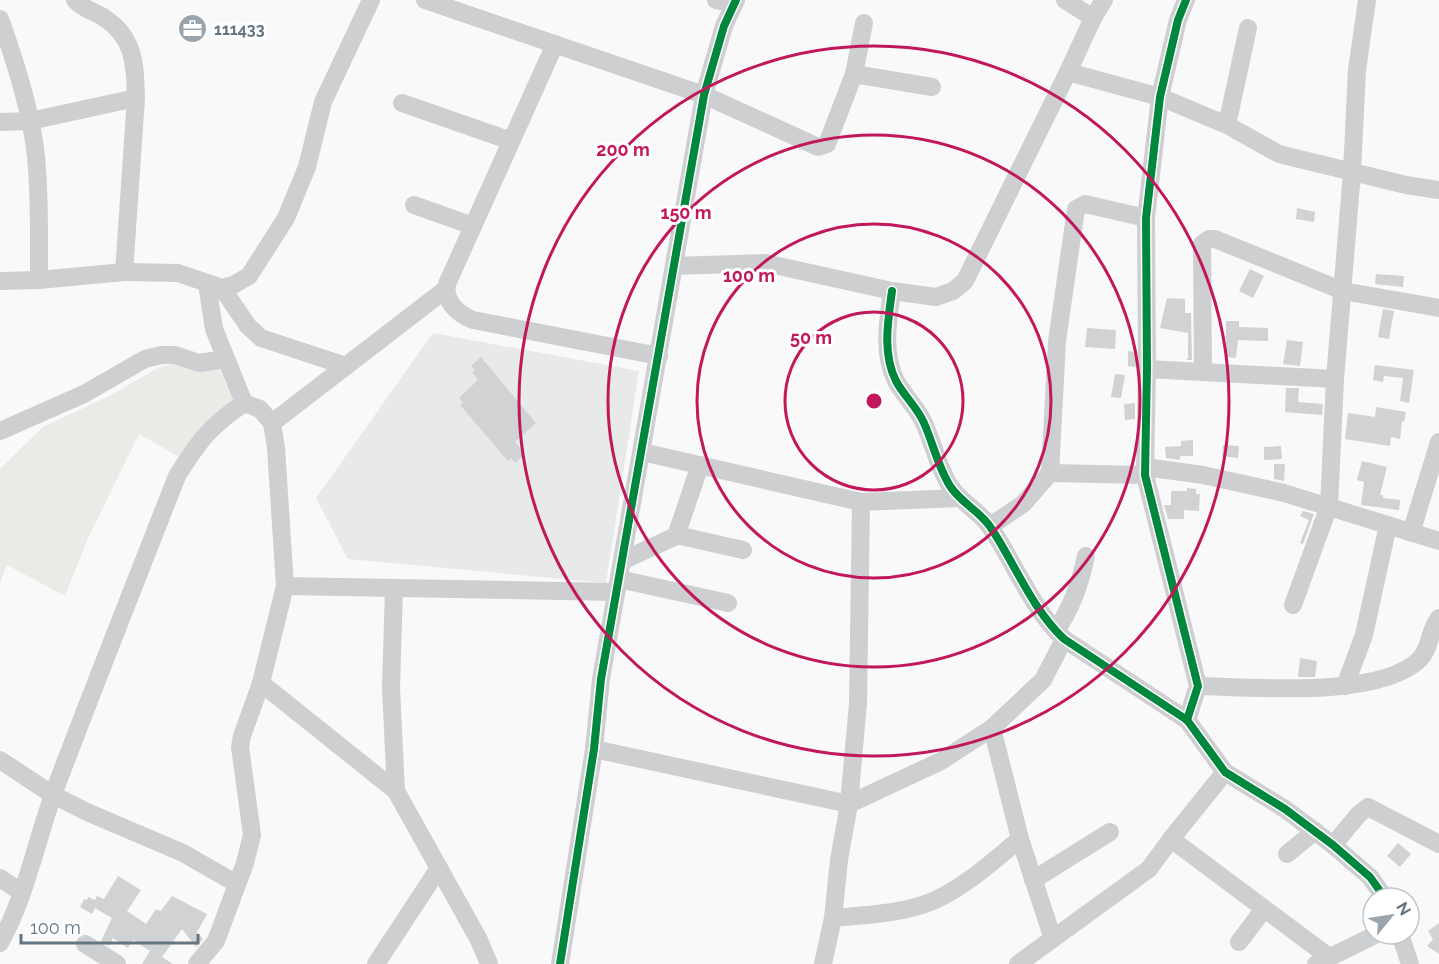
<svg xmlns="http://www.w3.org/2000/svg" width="1439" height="964" font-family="Raleway,sans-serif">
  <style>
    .built { fill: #e8e9e9 }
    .green { fill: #e8ebe6 }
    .building { fill: #d0d2d3 }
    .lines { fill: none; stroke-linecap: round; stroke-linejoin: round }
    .minor { stroke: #cecfd0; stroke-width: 18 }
    .cycleway-casing { stroke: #fff; stroke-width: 11 }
    .cycleway { stroke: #00873e; stroke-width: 8 }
    .ring { fill: none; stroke: #c2185b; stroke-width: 3 }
    .labels { text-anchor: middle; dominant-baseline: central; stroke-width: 6; stroke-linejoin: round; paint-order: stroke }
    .poi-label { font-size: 16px; font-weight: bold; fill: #657683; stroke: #fff; text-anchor: start }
    .centre { fill: #c2185b; stroke: #fff; stroke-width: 3 }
    .ring-label { font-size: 18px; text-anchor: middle; font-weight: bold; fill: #c2185b; stroke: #fff; stroke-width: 6; stroke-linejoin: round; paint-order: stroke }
  </style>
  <rect width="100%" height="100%" fill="#f9f9f9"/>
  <path class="built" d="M433 333 639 371 606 583 348 559 316 498Z"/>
  <path class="green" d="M177 363 218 366 235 406 183 459 139 434 88 538 65 596 7 565 0 583V469L43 427 109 396 158 368Z"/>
  <g class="building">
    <path d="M1297 208 1315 212 1314 222 1296 219Z"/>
    <path d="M1250 269 1264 276 1253 298 1239 291Z"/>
    <path d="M1376 274 1404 276 1403 287 1375 284Z"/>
    <path d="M1167 298 1185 299V313H1191L1192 360H1186L1188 358V333L1160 328Z"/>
    <path d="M1383 309 1394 311 1389 339 1378 337Z"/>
    <path d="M1226 321H1239V327L1268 328V341L1238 340 1236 358 1226 357Z"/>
    <path d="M1087 328 1116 330 1115 349 1085 347Z"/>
    <path d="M1287 340 1303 342 1300 366 1283 364Z"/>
    <path d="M1128 351 1136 352V367L1128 366Z"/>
    <path d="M481 357 536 423 515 442 525 454 515 463 511 458 508 461 460 405 463 402 459 398 478 380 472 372 475 370 471 366Z"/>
    <path d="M1375 365 1414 370 1409 403 1400 401 1403 378 1384 376 1383 382 1373 380Z"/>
    <path d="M1115 374 1125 375 1121 398 1111 397Z"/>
    <path d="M1286 388H1299L1298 402 1323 404 1322 415 1285 412Z"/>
    <path d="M1135 403V419L1125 420 1124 404Z"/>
    <path d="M1376 407 1406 412 1404 422 1402 421 1400 439 1391 437 1390 446 1345 439 1348 413 1375 417Z"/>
    <path d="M1193 440V456H1180V460L1166 458 1165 447 1181 446V441Z"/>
    <path d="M1223 445 1239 446 1238 458 1222 456Z"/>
    <path d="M1281 446 1282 459 1264 460V447Z"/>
    <path d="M1362 461 1387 467 1380 495H1383V498L1400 500 1399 510 1361 505 1364 482 1357 480Z"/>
    <path d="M1274 464H1285L1284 481 1274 479Z"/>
    <path d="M1187 488 1196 489V494H1200L1199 511 1184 510V519H1168L1164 505H1171V491H1187Z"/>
    <path d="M1303 511 1314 514 1303 544 1300 543 1309 520 1300 516Z"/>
    <path d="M1300 658 1317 661 1315 677H1298Z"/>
    <path d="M1398 843 1411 854 1400 867 1387 856Z"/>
    <path d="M118 876 141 890 127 911 146 924 156 909 161 911 172 896 207 914 197 932 203 939 196 947 182 929 162 957 173 964H142L150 951 133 940 128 948 113 938 109 946 101 941 112 918 95 908 92 914 80 907 84 899 87 900 88 897 95 900 97 896 104 899Z"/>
    <path d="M1439 923V954L1427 946 1433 939 1428 931Z"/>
  </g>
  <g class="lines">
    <g class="minor">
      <path d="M75 0C83 9 93 11 103 17 135 37 135 65 136 98"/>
      <path d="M425 0 704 95 818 147 827 144 854 74 864 23"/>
      <path d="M716 0 720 1"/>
      <path d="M1065 0 1093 18"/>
      <path d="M1186 0 1178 20 1160 97 1146 218 1147 369 1145 475 1198 686 1187 720"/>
      <path d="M0 19C16 63 31 110 36 156 40 197 39 239 39 280"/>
      <path d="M555 44 447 284C444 302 458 314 473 320L659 356"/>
      <path d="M1068 72 1160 97 1227 125 1279 154 1406 185 1439 190"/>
      <path d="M854 74 932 87"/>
      <path d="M402 103 511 141"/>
      <path d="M0 122 30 121 136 98 124 272 39 280 0 281"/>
      <path d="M1227 125 1248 28"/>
      <path d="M414 205 473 226"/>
      <path d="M674 266 765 263 892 291 936 297 953 291 965 281 1068 72 1093 18 1104 0"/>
      <path d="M124 272 178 273 222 288 233 285 249 276 286 218 307 167 323 102 371 0"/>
      <path d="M207 284 214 329 244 403 260 409 272 423 276 448 285 586 616 592"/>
      <path d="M222 288 248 326 261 338 346 366"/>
      <path d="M892 291C888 321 882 353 896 381 904 396 917 407 924 423 933 443 938 467 950 486 961 503 981 512 991 528 1015 564 1032 609 1064 639L1187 720 1225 772 1285 809 1333 845 1370 877 1385 898"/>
      <path d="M1147 369 1335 379"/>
      <path d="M1203 371 1202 244 1209 239H1215L1343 291 1439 308"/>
      <path d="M272 423 446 289"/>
      <path d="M0 431 84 394 145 359 161 355H175L199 363 225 359"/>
      <path d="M642 452 861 502 960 498"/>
      <path d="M1145 467 1203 475 1284 493 1439 541"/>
      <path d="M1050 473 1145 475"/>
      <path d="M990 526 1023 504 1050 473 1057 341 1076 209 1085 204 1146 218"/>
      <path d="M1411 533 1439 442"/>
      <path d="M676 536 700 465"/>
      <path d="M622 561 676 536H681L743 550"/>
      <path d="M619 579 728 603"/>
      <path d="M285 586 261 683 396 791"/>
      <path d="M394 588 391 688 396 791 479 940 489 964"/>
      <path d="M1293 605 1329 506 1335 379 1352 172 1357 70 1367 0"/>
      <path d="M1056 631C1072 607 1080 584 1086 556"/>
      <path d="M1198 686C1253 687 1380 699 1420 659 1431 647 1429 630 1439 618"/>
      <path d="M1345 686 1364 635 1388 525"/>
      <path d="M992 728 1020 839 1053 939"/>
      <path d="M594 749 849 804 941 761 992 728 1043 680 1064 639"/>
      <path d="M0 760 53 795 87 812 183 853 237 884"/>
      <path d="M1171 839 1225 772"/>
      <path d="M1333 845 1359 814 1368 807 1439 844"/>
      <path d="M1287 854 1315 831"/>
      <path d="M0 878 21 892"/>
      <path d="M1033 880 1110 832"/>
      <path d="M833 918C867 915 901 914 933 901 965 887 993 861 1020 839"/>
      <path d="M1400 934 1410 964"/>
      <path d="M1239 942 1264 909"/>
      <path d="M0 943C26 896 36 842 54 792 94 686 136 581 177 476 199 441 209 427 244 403"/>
      <path d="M85 944 117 964"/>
      <path d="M197 964 216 941 245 863 252 835 240 747 242 736 261 683"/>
      <path d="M376 964 439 868"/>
      <path d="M560 964 594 749 601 679 704 95 724 26 736 0"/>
      <path d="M823 964 833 918 839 860 849 804 858 703 861 502"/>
      <path d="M1018 964 1149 869 1171 839 1329 957"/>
      <path d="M1316 964 1377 934"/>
    </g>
    <defs>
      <g id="cycleway">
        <path d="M1186 0 1178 20 1160 97 1146 218 1147 369 1145 475 1198 686 1187 720"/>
        <path d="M892 291C888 321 882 353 896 381 904 396 917 407 924 423 933 443 938 467 950 486 961 503 981 512 991 528 1015 564 1032 609 1064 639L1187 720 1225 772 1285 809 1333 845 1370 877 1385 898"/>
        <path d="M560 964 594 749 601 679 704 95 724 26 736 0"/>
      </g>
    </defs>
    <use href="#cycleway" class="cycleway-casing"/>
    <use href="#cycleway" class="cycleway"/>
  </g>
  <g class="ring">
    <circle cx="874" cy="401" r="89"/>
    <circle cx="874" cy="401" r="177"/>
    <circle cx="874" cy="401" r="266"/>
    <circle cx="874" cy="401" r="355"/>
  </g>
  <defs>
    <symbol id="office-disc" viewBox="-11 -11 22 22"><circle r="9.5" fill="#99a4ac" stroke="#fff"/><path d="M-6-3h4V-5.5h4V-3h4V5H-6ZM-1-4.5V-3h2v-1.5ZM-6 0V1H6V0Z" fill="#fff"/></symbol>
  </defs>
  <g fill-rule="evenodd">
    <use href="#office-disc" x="176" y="12" width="33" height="33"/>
  </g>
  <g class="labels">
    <g class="poi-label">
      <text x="214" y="29">111433</text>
    </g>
  </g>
  <circle cx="874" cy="401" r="9" class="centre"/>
  <g class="ring-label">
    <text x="623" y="156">200 m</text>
    <text x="686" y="219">150 m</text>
    <text x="749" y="282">100 m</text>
    <text x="811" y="344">50 m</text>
  </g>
  <g transform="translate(1391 916) rotate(60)"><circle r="28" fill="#ffffff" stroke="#c1c8cd" stroke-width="1.5"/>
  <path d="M0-4.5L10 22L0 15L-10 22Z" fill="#99a4ac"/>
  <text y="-9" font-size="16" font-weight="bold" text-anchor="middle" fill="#657683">N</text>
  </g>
  <path d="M21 934v9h177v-9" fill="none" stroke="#657683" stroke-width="3"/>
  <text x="30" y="934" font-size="18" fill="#657683" stroke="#ffffff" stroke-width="4.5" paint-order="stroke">100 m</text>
</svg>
